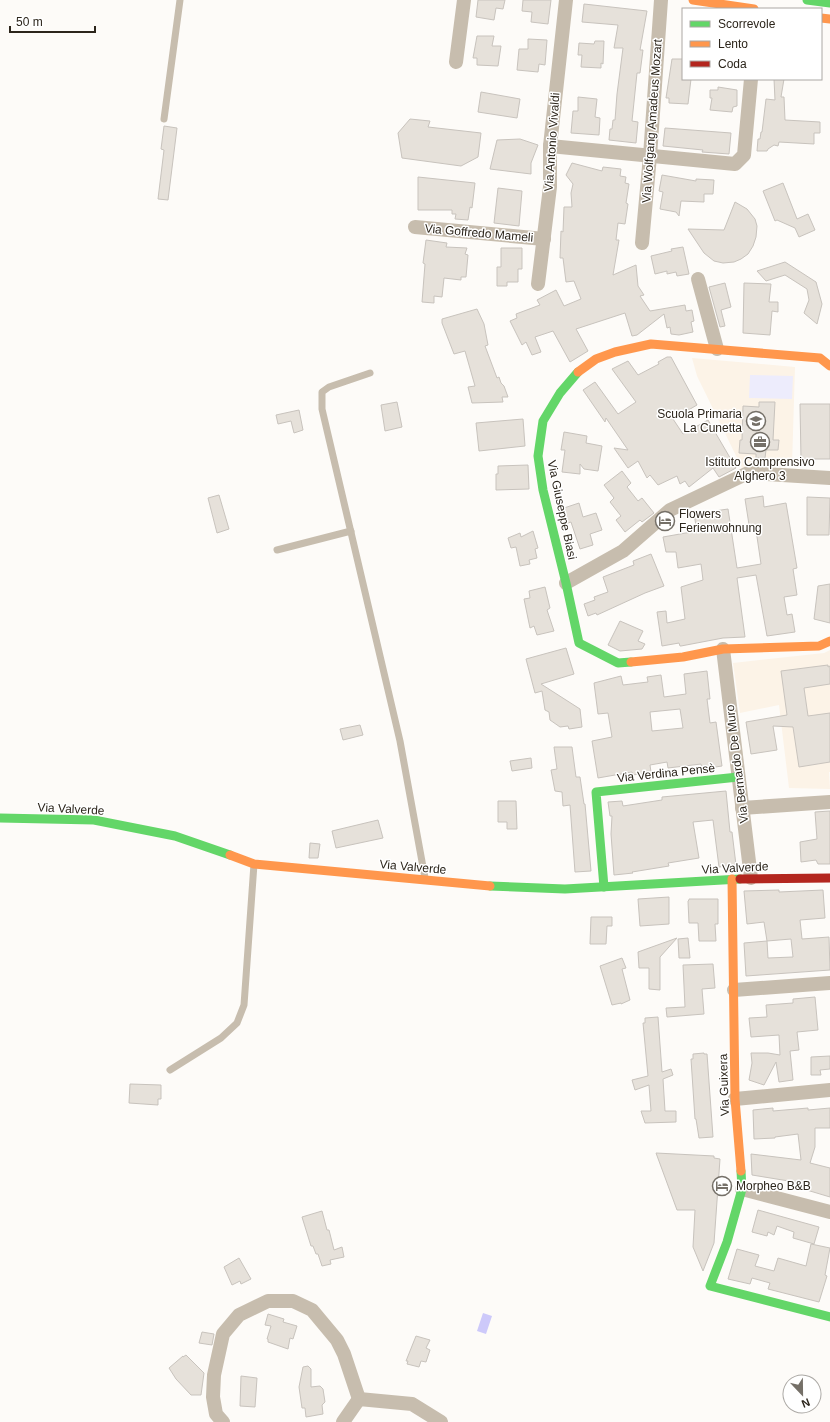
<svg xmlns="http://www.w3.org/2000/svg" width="830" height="1422" font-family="Arial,sans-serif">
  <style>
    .built { fill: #fcf3e7 }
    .green { fill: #edecfc }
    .water { fill: #cdc9fa }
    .building { fill: #e6e1da; stroke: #c8c3bd; fill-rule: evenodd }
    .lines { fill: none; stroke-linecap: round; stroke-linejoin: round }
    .lane { stroke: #c7bdae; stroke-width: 7 }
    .street { stroke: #c7bdae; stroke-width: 14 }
    .fast { stroke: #63d668; stroke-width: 9 }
    .slow { stroke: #ff974d; stroke-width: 9 }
    .jam { stroke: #b3261e; stroke-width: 9 }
    .labels { text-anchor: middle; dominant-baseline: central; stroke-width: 3; stroke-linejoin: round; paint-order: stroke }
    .street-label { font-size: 12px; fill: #2c251b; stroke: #fff }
    .poi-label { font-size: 12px; fill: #2c251b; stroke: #fff; text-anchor: start }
  </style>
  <rect width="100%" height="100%" fill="#fdfbf8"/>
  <g class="built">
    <path d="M692 358 795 367 792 466 742 468 697 376Z"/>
    <path d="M830 650V772H829L830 789 789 788 779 705 740 713 733 663 824 653Z"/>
  </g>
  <path class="green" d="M750 375 793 376 792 399 749 398Z"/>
  <path class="water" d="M483 1313 492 1316 486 1334 477 1331Z"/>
  <g class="building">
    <path d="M478 0H505L503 9 496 8 494 20 476 17Z"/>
    <path d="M523 0H551L548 24 531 22 532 12 522 11Z"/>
    <path d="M584 4 647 11 640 50H643L640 73H637L632 121 638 122 636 143 609 140 610 129H612L613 120H615L617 94 623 48H614L618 25 582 22Z"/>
    <path d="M477 36H494L492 46H501L498 66 477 65V58H473Z"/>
    <path d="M528 39 547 40 545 65 539 64 538 72 517 70 519 49H528Z"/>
    <path d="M595 41H604L603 64 601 63V68L581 67 582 55H578L579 43 594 44Z"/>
    <path d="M672 59H683V79H691L688 104 669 103V98H666Z"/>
    <path d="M774 79H784L781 97H784L785 120 820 122V133H814V144L779 142 778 146 774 145 768 149 767 151H757L758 139H760L761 132H762L766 99 775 100Z"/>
    <path d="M718 87 737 90V106L733 107 732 112 710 110 712 98H710V90H718Z"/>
    <path d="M481 92 520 99 517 118 478 112Z"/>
    <path d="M578 97 597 99 595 117 600 118 599 135 571 133 573 111H578Z"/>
    <path d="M410 119 430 121 428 127 481 133 478 157 461 166 402 158 398 133Z"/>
    <path d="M164 126 177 128 168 200 158 199 164 150 161 149Z"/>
    <path d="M665 128 731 133 729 154 702 152 703 150 663 146Z"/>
    <path d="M520 139 538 145 531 163V174L490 169 497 140Z"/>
    <path d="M572 163 602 171 603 167 621 169 620 176 626 177 625 183 629 184 626 203 628 204 625 224 618 223 616 240H619L613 275 636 265 638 286 644 295 640 296 650 311 685 305 686 311 692 310 694 321 691 322 693 332 679 335 671 334 670 327 667 328 664 314 637 335 632 336 625 313 576 329 588 351 570 362 553 331 535 337 541 352 532 355 526 342 522 345 510 321 517 318 516 314 540 305 537 300 556 290 564 306 581 299 574 281 566 282 563 258H560L561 231 563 232 564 207H572L571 193 573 184 566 175Z"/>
    <path d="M662 175 696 181V179L714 180 713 194H704V202L681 201 679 216 676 212 660 209 663 192 659 191Z"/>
    <path d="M418 177 475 183 472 208 470 207 468 220 455 219 456 214H452V210H418Z"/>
    <path d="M783 183 797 219 808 214 815 230 799 237 795 228 777 220 775 221 763 191Z"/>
    <path d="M498 188 522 191 519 226 494 223Z"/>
    <path d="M735 202 747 209 755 219 757 226 756 237 753 246 748 254 741 259 734 262 723 263 714 261 704 253 688 229 724 230Z"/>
    <path d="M426 240 447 243 446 247 467 248 465 254 468 255 466 277H461V280L444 278 442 297 434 296V303L422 302 425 264 423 263Z"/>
    <path d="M683 247 689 274 677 276 676 272 667 274V271L655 274 651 256 672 251 671 249Z"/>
    <path d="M501 248H522V269H518V282H507V286H497V267H501Z"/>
    <path d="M785 262 816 282 822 304 817 324 804 313 809 300 807 289 785 275 766 281 757 271Z"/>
    <path d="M725 283 731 307 721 310 725 326 720 327 709 287Z"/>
    <path d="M744 283 771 284 769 302H778V312L772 311 770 335 743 333Z"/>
    <path d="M477 309 484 324 488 345 485 346 497 378 499 377 501 383 504 386 508 397H502L503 402 472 403 468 387 475 386 465 351 454 354 442 323V319Z"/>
    <path d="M667 357H671L697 405 673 419 683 434 708 420 736 468 719 477 713 468 689 487 685 481 680 484 677 476 658 485 650 475 647 478 638 461 628 468 614 448 628 450 606 418 605 422 583 390 595 382 618 414 636 402 612 369 628 361 638 375 659 364 658 362Z"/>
    <path d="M397 402 402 427 385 431 381 405Z"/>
    <path d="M759 402H775L773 440H779L778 450H766L765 458H756V454L739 453 740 440H742L743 406 759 407Z"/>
    <path d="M800 404H830V459H801Z"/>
    <path d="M299 410 303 430 294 433 291 421 278 424 276 415Z"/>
    <path d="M523 419 525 446 479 451 476 423Z"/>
    <path d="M564 432 587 436 586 443 602 446 598 471 584 469 580 464V474L562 472 565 450H561Z"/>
    <path d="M528 465 529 489 496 490V474H498V466Z"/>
    <path d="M622 471 631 483 627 487 638 501 642 498 654 513 642 522 640 520 625 532 616 520 621 516 610 502 614 498 604 485Z"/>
    <path d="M219 495 229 529 217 533 208 498Z"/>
    <path d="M763 496 764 507 786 503 797 568 793 569 797 595 784 597 787 615 792 614 795 632 767 636 756 575 737 578 745 637 723 638 681 646H680L679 643 662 646 657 612 666 611 667 623 685 619 681 587 703 580 701 564 678 568 676 552H666L663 537 697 531 694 514 728 509 737 568 761 564 756 530 750 531 745 499Z"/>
    <path d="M807 497 830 498 829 535H807Z"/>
    <path d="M579 503 583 517 596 513 602 530 590 534 593 545 580 549 571 522 565 524 561 509Z"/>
    <path d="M533 531 538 548 535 549 537 558 529 560 530 564 520 566 516 547 511 548 508 538 520 533 521 537Z"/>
    <path d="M651 554 664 586 645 593 597 615 596 613 588 616 584 604 595 600 594 597 608 592 603 577 634 565 633 561Z"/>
    <path d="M830 584V623L814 619 818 586Z"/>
    <path d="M545 587 550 608 547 610 554 631 537 635 534 626 530 628 524 599 530 598 529 591Z"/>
    <path d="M620 621 643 631 638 641 645 644 642 649 620 651 608 645Z"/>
    <path d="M566 648 574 674 541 684 580 709 582 727 569 729 568 726 560 727 550 720 549 712 545 710 542 691 535 693 526 659Z"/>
    <path d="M828 665V667L830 666V684L804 688 808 716 830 713V762L799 767 793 727 773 726 777 750 751 754 746 722 787 715 781 671Z"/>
    <path d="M707 671 710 699H707L710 723 716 722 722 766 702 769 701 764 668 768 667 762 650 765 651 772 633 775 632 772 598 778 592 741 612 737 608 713 598 714 594 683 621 676 623 685 648 682 647 677 661 675 664 697 686 694 684 674ZM680 709 683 728 652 731 650 712Z"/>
    <path d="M360 725 363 735 343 740 340 729Z"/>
    <path d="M554 747H572L576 777H580L584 804H585L591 871 575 872 570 805 563 806 562 792 555 791 551 770 557 769Z"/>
    <path d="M531 758 532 768 512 771 510 761Z"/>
    <path d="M726 791 730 832H732L736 865 719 867 713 820 693 822 699 858 668 863 669 866 632 872 633 873 614 875 611 834 612 816H610L608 802 622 801 623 806 662 800V797Z"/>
    <path d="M498 801H516L517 829H507V822H498Z"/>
    <path d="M830 811V864H818L816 860 801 862 800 842 817 839 815 812Z"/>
    <path d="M378 820 383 838 336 848 332 831Z"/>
    <path d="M310 843 320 844 318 858H309Z"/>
    <path d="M779 890V892L823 890 825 918 800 920 802 939 829 937 830 970 746 976 744 943 767 941 764 922 747 924 744 891ZM791 939 793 957 768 958 767 941Z"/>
    <path d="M669 897V924L640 926 638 899Z"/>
    <path d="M689 899H718V924H715L716 941H699L698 923H689L688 901 689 900Z"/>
    <path d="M591 917H612V926H607L606 944H590Z"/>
    <path d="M677 938 660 957V990L649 989V968H639L638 952Z"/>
    <path d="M688 938 690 958H679L678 939Z"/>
    <path d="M622 958 626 968 622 969 630 1000 621 1004V1003L612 1005 600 966Z"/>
    <path d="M713 964 715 988 702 989 704 1014 667 1017 666 1008 685 1007 683 965Z"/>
    <path d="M815 997 818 1030 797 1032 799 1050 790 1051 793 1080 779 1082 776 1062 764 1085 749 1080 752 1063 751 1053H768L780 1055 779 1035 751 1037 749 1018 767 1017 766 1005 793 1003V999Z"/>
    <path d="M658 1017 662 1072 671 1069 673 1075 663 1079 665 1111H676V1122L645 1123 641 1111H651L649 1085 635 1090 632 1080 648 1076 643 1023H645V1018Z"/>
    <path d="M704 1053V1054H707L713 1137 699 1138 696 1119H695L691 1059H693V1054Z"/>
    <path d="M830 1056V1069L820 1070 821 1075H811V1057Z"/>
    <path d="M130 1084 161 1085V1099H158V1105L129 1103Z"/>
    <path d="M773 1108V1111L808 1108V1110L830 1108V1128H815V1147L810 1163 830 1168V1197L800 1188 801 1183 752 1175 751 1154 801 1160 798 1134 775 1137V1138L754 1139 753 1110Z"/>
    <path d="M656 1153 714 1156V1158L720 1159 714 1243 703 1271 693 1247 695 1210H677Z"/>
    <path d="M758 1210 819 1227 814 1244 793 1238 794 1232 777 1226 774 1235 768 1232 767 1236 752 1232Z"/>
    <path d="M322 1211 327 1230H329L334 1250 342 1247 344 1257 330 1260 331 1264 322 1266 318 1254H316L313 1246H311L302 1217Z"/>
    <path d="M811 1244 830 1248 825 1275 827 1276 819 1302 768 1289 770 1283 752 1278 750 1284 728 1279 737 1249 759 1255 755 1266 774 1271 778 1258 806 1266Z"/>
    <path d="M239 1258 251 1279 241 1284 240 1281 232 1285 224 1267Z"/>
    <path d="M268 1314 284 1319 283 1322 297 1326 293 1339 290 1338 288 1349 268 1342V1339H267L271 1326 265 1325Z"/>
    <path d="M202 1332 214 1334 212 1345 199 1343Z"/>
    <path d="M416 1336 430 1340 426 1348 430 1350 426 1362 421 1361 419 1367 407 1364 408 1361H406Z"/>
    <path d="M186 1355 204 1373 201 1395H191L176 1379 169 1368 183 1356V1357Z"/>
    <path d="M308 1366 311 1369V1387L320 1386 323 1389 325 1402 322 1405 323 1414 306 1417 305 1408H302L299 1387 303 1367Z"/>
    <path d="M241 1376 257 1378 255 1407 240 1406Z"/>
  </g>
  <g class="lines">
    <g class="lane">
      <path d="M164 119 180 0"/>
      <path d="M370 373 329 387 322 392V409L400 741 425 878"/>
      <path d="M277 550 351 531"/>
      <path d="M170 1070 221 1038 237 1023 244 1005 254 864"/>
    </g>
    <g class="street">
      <path d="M456 62 464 0"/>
      <path d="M550 146 735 164 744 155 751 79"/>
      <path d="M415 227 544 239"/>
      <path d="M642 243 650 156 661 0"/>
      <path d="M698 279 717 349"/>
      <path d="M538 284 550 187V146L566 0"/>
      <path d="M566 583 623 551 670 510 748 473 830 478"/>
      <path d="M723 649 751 878"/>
      <path d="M742 808 830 802"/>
      <path d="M734 990 830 983"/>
      <path d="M735 1099 830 1090"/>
      <path d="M742 1189 830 1212"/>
      <path d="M359 1399 412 1404 441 1422"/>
      <path d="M223 1422 216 1414 213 1397 214 1375 223 1334 239 1315 268 1301H293L312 1310 337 1340 344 1354 359 1399"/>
      <path d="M343 1422 359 1399"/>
    </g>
    <g class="fast">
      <path d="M807 0 830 3"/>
      <path d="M578 372 560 393 543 421 538 456 543 490 566 583 579 643 618 663 631 662"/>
      <path d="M0 818 94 820 175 836 230 855"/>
      <path d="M490 886 565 889 740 879"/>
      <path d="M604 887 596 792 738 777"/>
      <path d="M741 1171 742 1189 727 1242 710 1286 830 1317"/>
    </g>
    <g class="slow">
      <path d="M693 0 754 9"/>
      <path d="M821 18 830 19"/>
      <path d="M578 372 596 359 615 352 651 344 820 358 830 366"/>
      <path d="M631 662 683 657 723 649 819 646 830 641"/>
      <path d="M230 855 254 864 490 886"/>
      <path d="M732 879 735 1099 741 1171"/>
    </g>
    <path class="jam" d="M740 879 830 878"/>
  </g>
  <defs>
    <symbol id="school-ring" viewBox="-11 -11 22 22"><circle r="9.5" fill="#fff" stroke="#757068" stroke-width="1.5"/><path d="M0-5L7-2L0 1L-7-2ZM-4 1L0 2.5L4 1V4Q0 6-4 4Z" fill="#757068"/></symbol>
    <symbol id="office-ring" viewBox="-11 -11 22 22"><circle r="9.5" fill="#fff" stroke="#757068" stroke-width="1.5"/><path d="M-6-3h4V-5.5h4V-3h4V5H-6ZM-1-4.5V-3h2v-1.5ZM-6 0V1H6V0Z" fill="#757068"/></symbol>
    <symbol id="hotel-ring" viewBox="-11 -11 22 22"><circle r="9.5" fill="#fff" stroke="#757068" stroke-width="1.5"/><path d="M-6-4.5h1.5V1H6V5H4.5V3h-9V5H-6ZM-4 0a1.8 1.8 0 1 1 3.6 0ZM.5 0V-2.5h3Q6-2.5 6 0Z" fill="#757068"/></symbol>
  </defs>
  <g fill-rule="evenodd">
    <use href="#school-ring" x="745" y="410" width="22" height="22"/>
    <use href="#office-ring" x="749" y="431" width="22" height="22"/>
    <use href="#hotel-ring" x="654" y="510" width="22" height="22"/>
    <use href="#hotel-ring" x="711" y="1175" width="22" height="22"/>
  </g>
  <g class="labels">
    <g class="street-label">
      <text transform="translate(652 121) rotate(-86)">Via Wolfgang Amadeus Mozart</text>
      <text transform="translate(552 142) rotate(-86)">Via Antonio Vivaldi</text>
      <text transform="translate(479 233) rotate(5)">Via Goffredo Mameli</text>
      <text transform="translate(562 510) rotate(78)">Via Giuseppe Biasi</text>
      <text transform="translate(737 764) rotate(-97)">Via Bernardo De Muro</text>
      <text transform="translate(666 773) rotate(-6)">Via Verdina Pensè</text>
      <text transform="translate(71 809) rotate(3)">Via Valverde</text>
      <text transform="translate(413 867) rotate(5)">Via Valverde</text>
      <text transform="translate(735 868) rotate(-3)">Via Valverde</text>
      <text transform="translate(724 1085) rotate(-92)">Via Guixera</text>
    </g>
    <g class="poi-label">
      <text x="742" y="414" text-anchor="end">Scuola Primaria<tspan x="742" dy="14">La Cunetta</tspan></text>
      <text x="760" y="462" text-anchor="middle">Istituto Comprensivo<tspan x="760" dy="14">Alghero 3</tspan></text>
      <text x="679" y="514">Flowers<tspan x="679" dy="14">Ferienwohnung</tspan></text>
      <text x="736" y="1186">Morpheo B&amp;B</text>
    </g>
  </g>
  <rect x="682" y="8" width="140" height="72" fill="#ffffff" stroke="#aba8a4"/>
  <rect x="690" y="21" width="20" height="6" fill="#63d668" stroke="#aba8a4"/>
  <text x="718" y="28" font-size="12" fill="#2c251b">Scorrevole</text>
  <rect x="690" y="41" width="20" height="6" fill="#ff974d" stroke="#aba8a4"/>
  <text x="718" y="48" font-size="12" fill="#2c251b">Lento</text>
  <rect x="690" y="61" width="20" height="6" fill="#b3261e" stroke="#aba8a4"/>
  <text x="718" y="68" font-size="12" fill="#2c251b">Coda</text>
  <g transform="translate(802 1394) rotate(158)"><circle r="19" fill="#ffffff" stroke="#aba8a4"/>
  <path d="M0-3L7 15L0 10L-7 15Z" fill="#757068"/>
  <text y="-6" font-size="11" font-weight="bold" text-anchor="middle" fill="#2c251b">N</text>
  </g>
  <path d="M10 26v6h85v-6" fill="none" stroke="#2c251b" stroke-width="2"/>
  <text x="16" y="26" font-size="12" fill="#2c251b" stroke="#ffffff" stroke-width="3" paint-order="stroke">50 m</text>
</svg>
